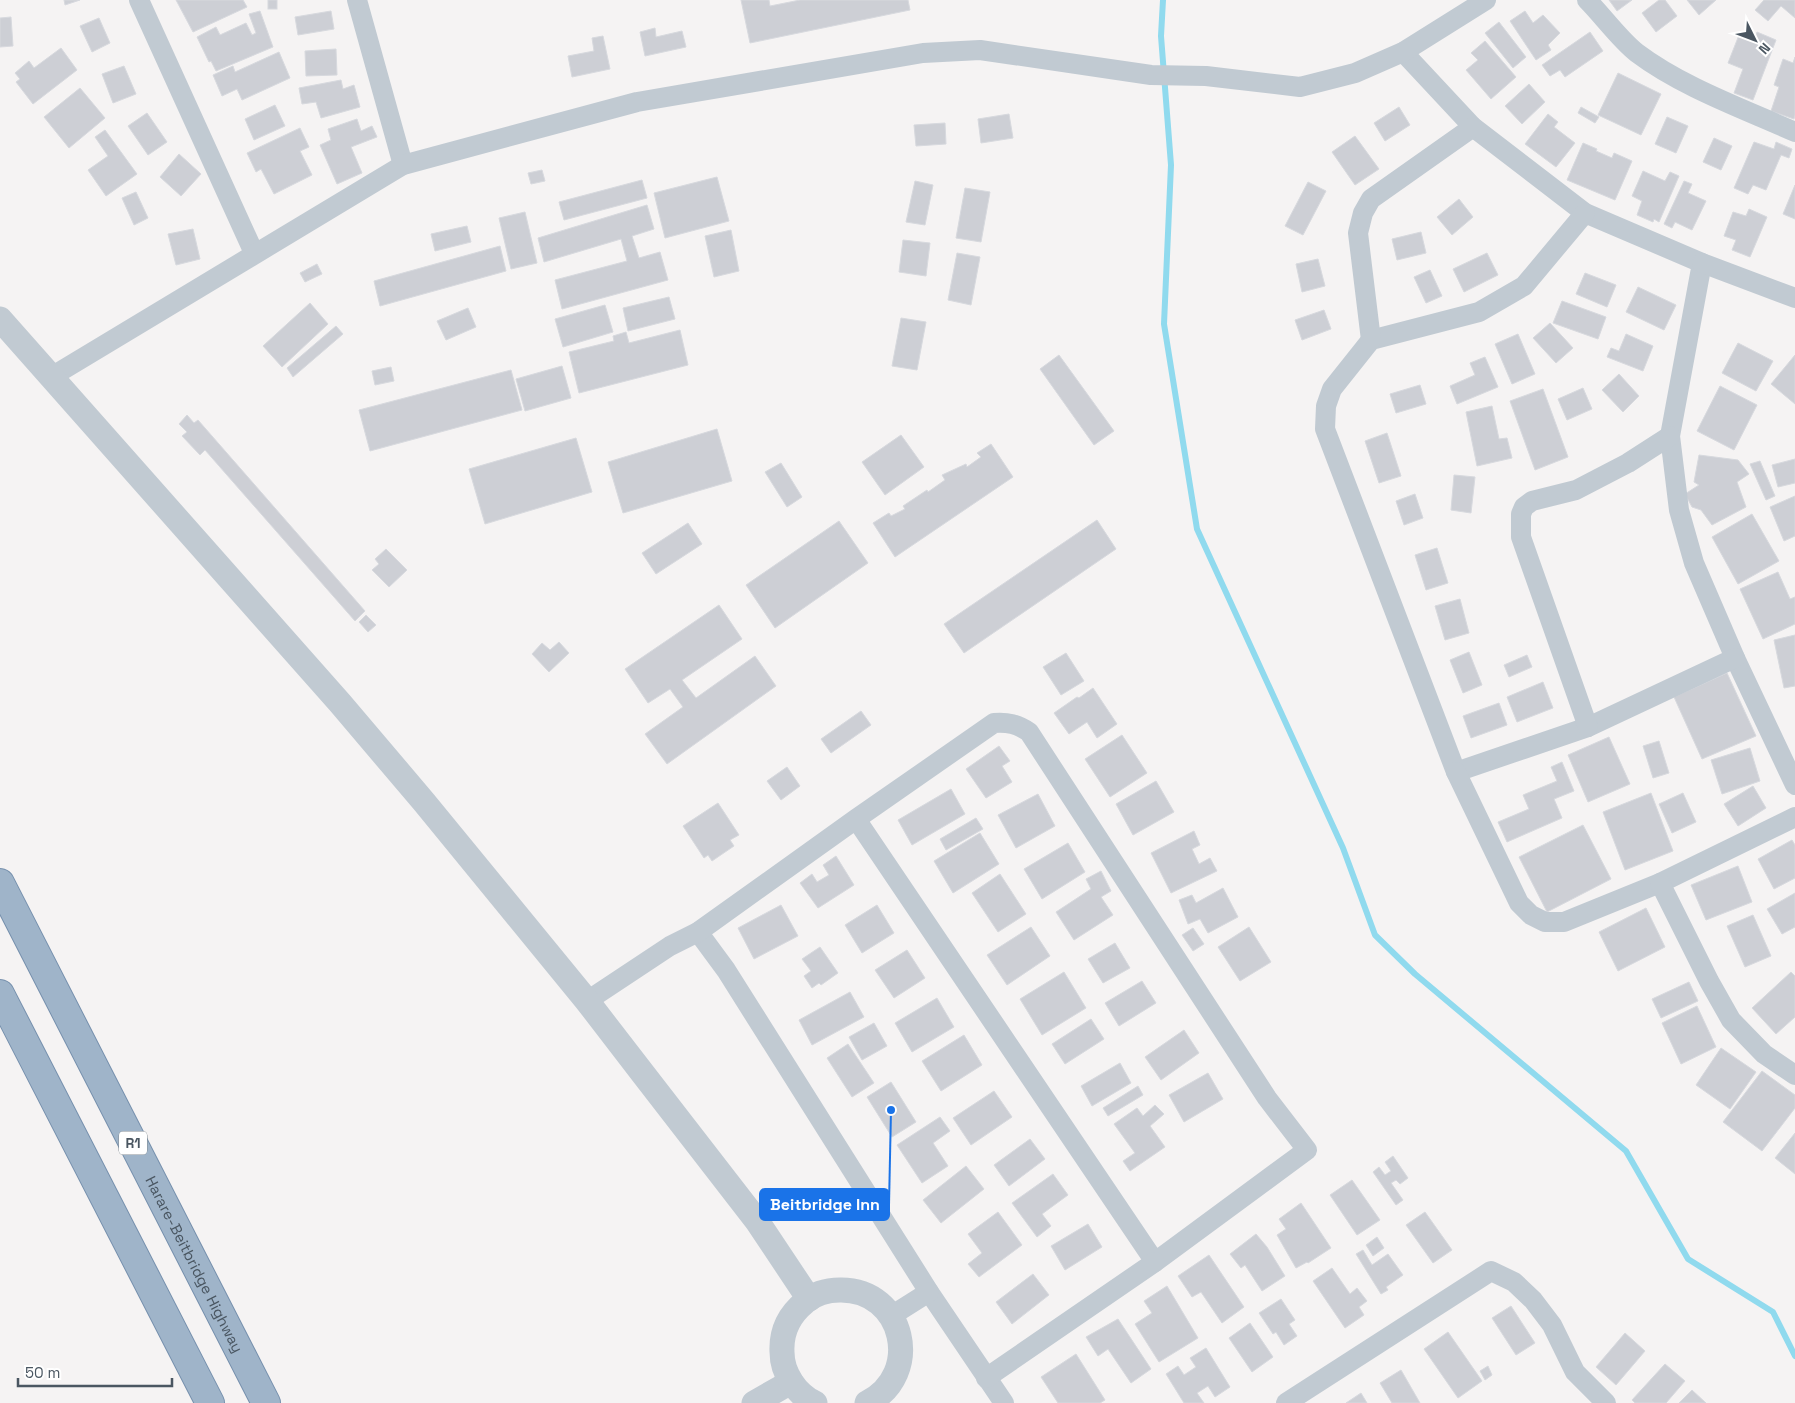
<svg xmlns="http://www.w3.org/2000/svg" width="1795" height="1403" font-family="'Space Grotesk',sans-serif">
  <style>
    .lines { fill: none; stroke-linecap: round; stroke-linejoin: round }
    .stream { stroke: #90daee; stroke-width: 6 }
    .building { fill: #cdcfd5; stroke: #d7d9de }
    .trunk-casing { stroke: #7690ad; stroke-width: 30 }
    .minor { stroke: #c1cad2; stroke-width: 20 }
    .tertiary { stroke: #c1cad2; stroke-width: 25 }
    .trunk { stroke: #9fb4c9; stroke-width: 28 }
    .labels { text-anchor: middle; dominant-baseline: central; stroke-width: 4; stroke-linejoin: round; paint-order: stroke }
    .shield { fill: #fff; stroke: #808990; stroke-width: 1 }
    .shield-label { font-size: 14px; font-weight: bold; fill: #4a5661 }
    .street-label { font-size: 15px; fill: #4a5661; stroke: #fff }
    .leader { fill: none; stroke: #1a73e8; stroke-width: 2 }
    .callout-dot { fill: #1a73e8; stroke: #fff; stroke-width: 2 }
    .callout { fill: #1a73e8; stroke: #1a73e8; stroke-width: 2 }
    .callout-label { font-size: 16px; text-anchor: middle; font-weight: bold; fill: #fff }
  </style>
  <rect width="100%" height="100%" fill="#f5f3f3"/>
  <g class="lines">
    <path class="stream" d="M1163 0 1161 36 1171 165 1164 324 1197 529 1343 848 1375 935 1415 974 1626 1151 1688 1259 1773 1312 1795 1356"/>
  </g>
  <g class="building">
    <path d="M64 0H80L65 5Z"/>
    <path d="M176 0H243L247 7 193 32Z"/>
    <rect x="268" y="0" width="9" height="9"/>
    <path d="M741 0H769L770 6 800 0H908L910 10 750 43Z"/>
    <path d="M1609 0H1632L1617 11Z"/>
    <path d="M1659 0H1665L1677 16 1656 32 1642 13Z"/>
    <path d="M1687 0H1716L1699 15Z"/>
    <path d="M1764 0H1795V18L1781 6 1768 21 1755 10Z"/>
    <path d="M260 11 273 47 216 71 211 61 209 62 197 37 216 27 220 35 246 23 252 35 256 33 249 14Z"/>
    <path d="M331 11 334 29 298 35 295 17Z"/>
    <path d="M1525 11 1533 23 1543 15 1560 33 1548 45 1551 50 1536 60 1510 21Z"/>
    <path d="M11 17 13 46 0 47V18Z"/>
    <path d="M99 18 110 43 92 52 80 26Z"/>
    <path d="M1499 22 1526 57 1513 68 1485 33Z"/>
    <path d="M655 28 656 37 682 31 686 47 645 56 640 32Z"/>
    <path d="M1590 32 1603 51 1565 77 1560 70 1550 76 1542 65Z"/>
    <path d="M1757 32 1776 40 1753 100 1734 93 1743 69 1728 63 1739 35 1754 41Z"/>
    <path d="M603 36 610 69 572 77 568 56 594 51 592 38Z"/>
    <path d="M1485 41 1516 77 1491 99 1466 70 1478 60 1471 53Z"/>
    <path d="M61 48 77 70 33 104 16 82 20 79 15 73 29 61 34 68Z"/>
    <path d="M336 49 337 75 306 76 305 51Z"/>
    <path d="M279 52 290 78 242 100 237 89 222 96 213 75 233 66 235 72Z"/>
    <path d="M1795 57V115L1794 119 1771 111 1779 87 1774 85 1783 59 1793 63Z"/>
    <path d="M124 66 136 94 113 103 102 74Z"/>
    <path d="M1618 73 1661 94 1641 135 1598 115Z"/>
    <path d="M341 80 343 89 354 85 360 107 321 118 316 102 302 104 299 88Z"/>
    <path d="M1529 84 1545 102 1522 124 1505 106Z"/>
    <path d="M80 88 105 118 69 148 44 117Z"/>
    <path d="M275 105 285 126 254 140 245 119Z"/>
    <path d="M1399 107 1410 125 1385 141 1374 123Z"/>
    <path d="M1581 107 1599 117 1595 123 1578 113Z"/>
    <path d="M147 113 167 142 148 155 128 126Z"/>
    <path d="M1009 114 1013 138 981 143 978 119Z"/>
    <path d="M1548 114 1558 122 1554 127 1575 143 1556 167 1525 144Z"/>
    <path d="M1667 117 1688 126 1676 153 1655 144Z"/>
    <path d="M357 119 361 131 372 126 377 137 351 147 362 173 337 184 320 145 331 140 328 129Z"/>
    <path d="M945 123 946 144 916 146 914 125Z"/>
    <path d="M300 128 309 147 300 151 312 175 274 194 261 169 256 172 247 153Z"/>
    <path d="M105 130 137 174 106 196 88 170 108 156 95 137Z"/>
    <path d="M1355 136 1379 169 1355 185 1332 152Z"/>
    <path d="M1714 138 1732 146 1721 170 1703 162Z"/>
    <path d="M1754 142 1774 149 1776 142 1792 149 1789 158 1781 155 1766 190 1753 185 1748 194 1734 188Z"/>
    <path d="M1583 143 1597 149 1596 151 1612 158 1614 153 1632 161 1615 200 1567 180Z"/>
    <path d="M179 154 201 174 181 196 160 177Z"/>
    <path d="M542 170 545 181 531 184 528 173Z"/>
    <path d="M1643 171 1665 181 1670 172 1679 176 1659 222 1654 219 1653 222 1637 215 1642 201 1632 196Z"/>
    <path d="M717 177 729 221 665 238 654 193Z"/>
    <path d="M642 180 647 198 564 220 559 202Z"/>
    <path d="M915 181 933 185 925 225 906 222Z"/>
    <path d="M1684 181 1692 184 1688 193 1706 201 1692 230 1675 222 1672 228 1664 224Z"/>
    <path d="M1308 182 1326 191 1303 235 1285 226Z"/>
    <path d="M1795 185V219L1783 214Z"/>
    <path d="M965 188 990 192 981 242 956 238Z"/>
    <path d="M136 192 148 218 134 225 122 198Z"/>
    <path d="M1459 199 1473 217 1452 235 1437 217Z"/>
    <path d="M647 205 654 229 632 236 639 258 660 252 668 280 562 309 555 280 627 261 621 239 544 262 538 238Z"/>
    <path d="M1749 209 1767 217 1750 257 1732 250 1736 240 1724 236 1733 212 1746 216Z"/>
    <path d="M525 212 537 263 511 269 499 218Z"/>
    <path d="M467 226 471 242 435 251 431 234Z"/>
    <path d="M193 229 200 259 176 265 168 234Z"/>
    <path d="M731 230 739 271 714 277 705 236Z"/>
    <path d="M1421 232 1426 253 1397 260 1392 239Z"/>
    <path d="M903 240 930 243 926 276 899 272Z"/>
    <path d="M500 246 506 271 380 306 374 281Z"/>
    <path d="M957 253 980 257 971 305 948 300Z"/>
    <path d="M1487 253 1498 275 1464 292 1453 269Z"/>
    <path d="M1318 259 1325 286 1302 292 1296 264Z"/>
    <path d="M317 264 322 274 305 282 300 273Z"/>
    <path d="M1430 270 1442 296 1426 303 1414 277Z"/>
    <path d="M1585 273 1616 285 1607 307 1576 294Z"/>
    <path d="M1638 287 1676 305 1664 330 1626 312Z"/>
    <path d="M669 297 675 319 628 331 623 308Z"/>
    <path d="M1562 301 1606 317 1598 339 1553 323Z"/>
    <path d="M310 303 328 324 282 367 263 346Z"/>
    <path d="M605 305 613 332 563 347 555 319Z"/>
    <path d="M468 308 476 327 446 340 437 321Z"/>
    <path d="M1324 310 1331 329 1302 340 1295 320Z"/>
    <path d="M901 318 926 322 917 370 892 366Z"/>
    <path d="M1550 323 1573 348 1556 363 1533 338Z"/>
    <path d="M336 326 343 334 293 377 287 368Z"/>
    <path d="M680 330 688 365 579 393 569 352 614 341 613 336 626 332 629 343Z"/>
    <path d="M1518 334 1535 374 1512 384 1495 344Z"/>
    <path d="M1626 334 1653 346 1643 371 1607 357 1611 348 1619 351Z"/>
    <path d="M1738 343 1773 361 1756 391 1722 373Z"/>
    <path d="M1059 355 1114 431 1094 445 1040 369Z"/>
    <path d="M1795 355V404L1771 384Z"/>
    <path d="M1485 357 1498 387 1457 404 1450 386 1475 375 1470 363Z"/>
    <path d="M562 366 571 398 525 411 516 379Z"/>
    <path d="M391 367 394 381 375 385 372 371Z"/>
    <path d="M511 370 522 410 370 451 359 410Z"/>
    <path d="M1619 374 1639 396 1623 412 1602 390Z"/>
    <path d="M1420 385 1426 404 1396 413 1390 394Z"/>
    <path d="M1720 386 1757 405 1734 450 1697 431Z"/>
    <path d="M1583 388 1592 409 1567 420 1558 399Z"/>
    <path d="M1543 389 1568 457 1535 470 1510 401Z"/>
    <path d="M1492 406 1499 439 1507 438 1512 458 1477 466 1466 412Z"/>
    <path d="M187 415 194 423 198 420 365 611 355 621 205 450 200 455 182 436 187 432 179 424Z"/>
    <path d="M717 429 732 481 623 513 608 462Z"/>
    <path d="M1387 433 1401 476 1379 483 1365 441Z"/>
    <path d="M901 435 924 467 885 495 862 462Z"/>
    <path d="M576 438 592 492 485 524 469 469Z"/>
    <path d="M991 444 1013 477 895 557 873 523 889 513 891 516 905 509 903 506 927 490 928 492 945 480 942 475 966 464 967 467 981 457 977 453Z"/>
    <path d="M1699 455 1738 460 1749 474 1737 482 1746 507 1712 525 1701 510 1692 507 1685 494 1699 485 1694 482Z"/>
    <path d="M1795 459V483L1778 487 1772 465Z"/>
    <path d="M1760 461 1775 496 1766 500 1750 464Z"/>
    <path d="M781 463 802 497 787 507 765 472Z"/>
    <path d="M1454 475 1475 477 1471 513 1451 510Z"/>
    <path d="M1415 494 1423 518 1404 525 1396 501Z"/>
    <path d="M1795 496V536L1784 541 1770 507Z"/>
    <path d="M1752 514 1779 561 1738 584 1712 537Z"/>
    <path d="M1097 520 1116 549 964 653 944 624Z"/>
    <path d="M839 521 868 563 775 628 746 585Z"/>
    <path d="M688 523 702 544 656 574 642 553Z"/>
    <path d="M1437 548 1448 583 1426 590 1415 555Z"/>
    <path d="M386 549 407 570 389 587 372 570 379 564 375 559Z"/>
    <path d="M1778 572 1790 599 1795 597V624L1763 639 1740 589Z"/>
    <path d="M1460 599 1469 633 1445 640 1435 606Z"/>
    <path d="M719 605 742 639 682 680 696 698 755 656 776 686 667 764 645 734 683 707 670 689 648 703 625 669Z"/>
    <path d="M366 615 376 625 368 632 359 622Z"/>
    <path d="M1795 635V686L1784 688 1774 640Z"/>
    <path d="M559 642 569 653 549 672 532 654 542 643 550 650Z"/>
    <path d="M1469 652 1482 685 1463 693 1450 660Z"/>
    <path d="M1066 653 1084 681 1061 695 1043 667Z"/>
    <path d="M1527 655 1532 667 1509 677 1504 665Z"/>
    <path d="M1727 673 1756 736 1702 759 1674 697Z"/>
    <path d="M1543 682 1553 708 1517 722 1507 697Z"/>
    <path d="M1093 688 1117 724 1097 738 1087 722 1069 734 1054 713 1077 697 1079 698Z"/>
    <path d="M1499 703 1507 725 1471 738 1463 716Z"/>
    <path d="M861 711 871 725 831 753 821 739Z"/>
    <path d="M1122 735 1147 773 1110 797 1085 759Z"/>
    <path d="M1609 737 1630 784 1588 802 1568 755Z"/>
    <path d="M1659 741 1669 773 1653 778 1643 746Z"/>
    <path d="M999 746 1010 761 1002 766 1012 782 986 798 966 769Z"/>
    <path d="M1750 748 1760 781 1722 794 1711 760Z"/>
    <path d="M1562 762 1574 791 1554 799 1562 818 1507 842 1498 822 1529 809 1523 795 1557 781 1551 767Z"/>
    <path d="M787 767 800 786 781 800 767 781Z"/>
    <path d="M1156 781 1174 812 1133 835 1116 804Z"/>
    <path d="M1753 786 1766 808 1738 826 1724 804Z"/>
    <path d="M951 789 965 814 912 845 898 820Z"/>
    <path d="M1651 793 1673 851 1625 870 1603 812Z"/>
    <path d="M1683 793 1696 822 1672 833 1659 804Z"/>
    <path d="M1038 794 1055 826 1016 848 998 815Z"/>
    <path d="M718 803 739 835 730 840 734 846 712 861 708 855 704 858 683 826Z"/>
    <path d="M976 818 983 829 946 850 940 839Z"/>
    <path d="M1583 825 1611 879 1547 912 1519 857Z"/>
    <path d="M1194 831 1200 845 1192 849 1199 864 1210 858 1217 871 1171 893 1151 853Z"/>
    <path d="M980 833 999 864 953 893 934 861Z"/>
    <path d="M1792 840 1795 845V878L1774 889 1758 859Z"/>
    <path d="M1068 843 1085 872 1042 899 1024 869Z"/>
    <path d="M836 856 854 885 818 908 800 883 812 874 817 882 829 875 823 865Z"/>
    <path d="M1738 866 1752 902 1706 920 1691 885Z"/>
    <path d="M1101 871 1111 891 1101 897 1113 915 1074 940 1056 912 1091 889 1086 879Z"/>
    <path d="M1000 874 1026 914 998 932 972 893Z"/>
    <path d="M1223 888 1238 917 1208 933 1200 919 1188 924 1179 900 1192 895 1196 903Z"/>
    <path d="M1795 893V927L1782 934 1767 909Z"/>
    <path d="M781 905 798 936 754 959 738 928Z"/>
    <path d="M877 905 894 933 862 953 845 925Z"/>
    <path d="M1646 908 1665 947 1618 971 1599 932Z"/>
    <path d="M1753 915 1771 956 1745 967 1727 926Z"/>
    <path d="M1031 927 1050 956 1007 985 987 955Z"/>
    <path d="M1249 927 1271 962 1240 981 1218 947Z"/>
    <path d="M1193 928 1204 944 1193 951 1182 935Z"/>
    <path d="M1115 943 1130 968 1103 983 1088 959Z"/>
    <path d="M820 947 838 973 821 985 819 983 812 988 804 976 811 971 802 959Z"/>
    <path d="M907 950 925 978 894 998 875 970Z"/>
    <path d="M1064 972 1086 1008 1042 1035 1020 999Z"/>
    <path d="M1791 972 1795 976V1017L1776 1034 1752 1008Z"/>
    <path d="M1142 981 1156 1003 1119 1026 1105 1003Z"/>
    <path d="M1689 982 1698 1001 1661 1018 1652 999Z"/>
    <path d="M850 992 864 1017 812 1045 799 1020Z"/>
    <path d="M937 998 954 1027 912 1052 895 1023Z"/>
    <path d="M1697 1006 1716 1047 1681 1064 1662 1023Z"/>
    <path d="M1091 1019 1104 1039 1065 1064 1052 1044Z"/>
    <path d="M874 1023 887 1046 862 1060 849 1037Z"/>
    <path d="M1184 1030 1199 1053 1161 1080 1145 1057Z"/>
    <path d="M964 1035 982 1065 941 1091 922 1061Z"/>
    <path d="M848 1044 874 1083 852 1097 827 1058Z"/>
    <path d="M1721 1048 1756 1072 1730 1109 1696 1085Z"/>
    <path d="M1120 1063 1131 1083 1092 1106 1081 1086Z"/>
    <path d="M1762 1071 1795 1095V1108L1762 1151 1723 1122Z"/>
    <path d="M1208 1073 1223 1099 1184 1122 1169 1095Z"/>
    <path d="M891 1082 916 1122 892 1137 867 1097Z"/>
    <path d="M1138 1086 1143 1095 1108 1116 1103 1108Z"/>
    <path d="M994 1091 1012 1117 971 1145 953 1118Z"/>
    <path d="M1155 1105 1164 1114 1150 1126 1165 1147 1130 1171 1123 1161 1135 1153 1114 1124 1137 1108 1143 1116Z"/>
    <path d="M940 1117 950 1131 933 1143 948 1166 922 1183 897 1145Z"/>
    <path d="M1795 1133V1174L1775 1158Z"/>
    <path d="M1030 1139 1045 1159 1009 1186 994 1165Z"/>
    <path d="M1393 1156 1408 1178 1400 1184 1396 1180 1391 1183 1403 1200 1396 1205 1373 1172 1379 1167 1385 1175 1391 1171 1385 1162Z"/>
    <path d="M966 1166 984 1189 941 1223 923 1200Z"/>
    <path d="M1053 1174 1068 1195 1042 1214 1051 1226 1037 1237 1012 1203Z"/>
    <path d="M1352 1180 1380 1220 1357 1235 1330 1195Z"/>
    <path d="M1301 1203 1331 1248 1308 1263 1307 1262 1296 1268 1277 1235 1286 1229 1279 1219Z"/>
    <path d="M998 1212 1022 1245 979 1277 968 1264 982 1253 968 1234Z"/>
    <path d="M1425 1212 1452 1250 1433 1263 1406 1225Z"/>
    <path d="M1088 1224 1102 1247 1065 1270 1051 1246Z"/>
    <path d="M1256 1234 1267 1247 1285 1276 1262 1291 1245 1265 1241 1268 1230 1254Z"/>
    <path d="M1377 1237 1384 1248 1373 1256 1366 1245Z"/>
    <path d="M1363 1250 1372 1265 1388 1254 1403 1275 1386 1287 1388 1290 1381 1294 1356 1254Z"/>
    <path d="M1209 1255 1244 1307 1222 1323 1201 1292 1192 1297 1178 1276Z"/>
    <path d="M1332 1268 1350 1294 1357 1288 1367 1301 1359 1307 1364 1315 1345 1328 1313 1281Z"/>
    <path d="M1033 1274 1049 1295 1012 1324 996 1302Z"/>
    <path d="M1167 1286 1198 1338 1159 1362 1135 1324 1152 1313 1144 1301Z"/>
    <path d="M1281 1299 1295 1320 1289 1324 1297 1336 1284 1345 1276 1332 1273 1334 1259 1313Z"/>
    <path d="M1511 1306 1535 1343 1516 1355 1492 1318Z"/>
    <path d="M1118 1319 1151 1369 1131 1383 1108 1349 1098 1356 1086 1337Z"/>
    <path d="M1250 1323 1273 1357 1252 1372 1229 1338Z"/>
    <path d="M1448 1332 1482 1381 1458 1398 1424 1349Z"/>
    <path d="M1625 1333 1645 1351 1616 1385 1596 1367Z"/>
    <path d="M1206 1348 1230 1387 1215 1397 1208 1386 1197 1393 1204 1403H1184L1166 1374 1178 1366 1184 1375 1196 1367 1190 1358Z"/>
    <path d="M1076 1354 1105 1400 1100 1403H1058L1041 1377Z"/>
    <path d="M1665 1364 1685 1381 1666 1403H1635L1632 1400Z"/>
    <path d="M1488 1366 1492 1375 1485 1380 1480 1371Z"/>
    <path d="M1401 1370 1420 1403H1392L1380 1383Z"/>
    <path d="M1692 1390 1706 1403H1679Z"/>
    <path d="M1361 1393 1367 1403H1346Z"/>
  </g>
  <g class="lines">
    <defs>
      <g id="trunk">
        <path id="s1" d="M0 883 266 1403"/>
        <path d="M0 994 210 1403"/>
      </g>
    </defs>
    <use href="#trunk" class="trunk-casing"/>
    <g class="minor">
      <path d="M139 0 254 253"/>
      <path d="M357 0 403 165"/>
      <path d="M1587 0C1602 15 1621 41 1637 53 1682 87 1744 109 1795 132"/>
      <path d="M1403 52 1473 127 1585 213 1702 263 1670 436 1679 510 1694 563 1735 658 1795 785"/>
      <path d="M1585 213 1524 286 1479 312 1371 340 1332 389 1326 406 1325 429 1456 772 1588 727 1735 658"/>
      <path d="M1702 263 1795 298"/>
      <path d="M1371 340 1358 233 1363 213 1371 199 1473 127"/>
      <path d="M51 377 403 165 637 102 923 53 980 50 1151 75 1206 76 1300 87 1355 73 1403 52 1486 0"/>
      <path d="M1588 727 1521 537V514L1524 507 1532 501 1576 490 1628 463 1670 436"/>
      <path d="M1456 772 1519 903 1531 915 1545 922H1564L1660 883 1795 817"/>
      <path d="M1660 883 1709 981 1731 1020 1764 1054 1795 1075"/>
      <path d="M698 932 726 970 929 1292 1004 1403"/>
      <path d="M587 1001 670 946 698 932 856 819 994 723C1008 722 1017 724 1029 732L1267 1098 1307 1150 1155 1262 856 819"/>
      <path d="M891 1316 929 1292"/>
      <path d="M986 1378 1155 1262"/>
      <path d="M1286 1403 1491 1271 1514 1282 1533 1300 1552 1325 1575 1372 1606 1403"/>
    </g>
    <g class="tertiary">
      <path d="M0 319 340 703 424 802 587 1001 644 1075 757 1221 809 1299"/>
      <path d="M754 1403 791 1382"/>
      <path d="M815 1403C796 1394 782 1373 782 1352 781 1332 789 1315 805 1302 814 1294 827 1290 840 1290 904 1289 924 1374 867 1403"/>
    </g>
    <use href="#trunk" class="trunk"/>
  </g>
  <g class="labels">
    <rect class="shield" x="119" y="1131.5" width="28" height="23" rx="4"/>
    <g class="shield-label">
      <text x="133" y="1143">R1</text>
    </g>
    <g class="street-label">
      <text stroke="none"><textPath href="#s1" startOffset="428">Harare-Beitbridge Highway</textPath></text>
    </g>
  </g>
  <path class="leader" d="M891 1110L889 1205"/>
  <circle class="callout-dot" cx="891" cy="1110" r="5"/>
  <rect class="callout" x="760" y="1189" width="129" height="31" rx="5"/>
  <g class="callout-label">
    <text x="825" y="1210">Beitbridge Inn</text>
  </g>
  <g transform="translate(1755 40) rotate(132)" stroke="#ffffff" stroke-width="4" paint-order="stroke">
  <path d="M0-4L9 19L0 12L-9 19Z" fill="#4a5661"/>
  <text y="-8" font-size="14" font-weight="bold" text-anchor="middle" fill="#4a5661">N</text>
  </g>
  <path d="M18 1378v8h154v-8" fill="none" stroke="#4a5661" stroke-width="2.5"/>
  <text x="25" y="1378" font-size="15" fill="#4a5661" stroke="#ffffff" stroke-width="4" paint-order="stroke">50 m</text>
</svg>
